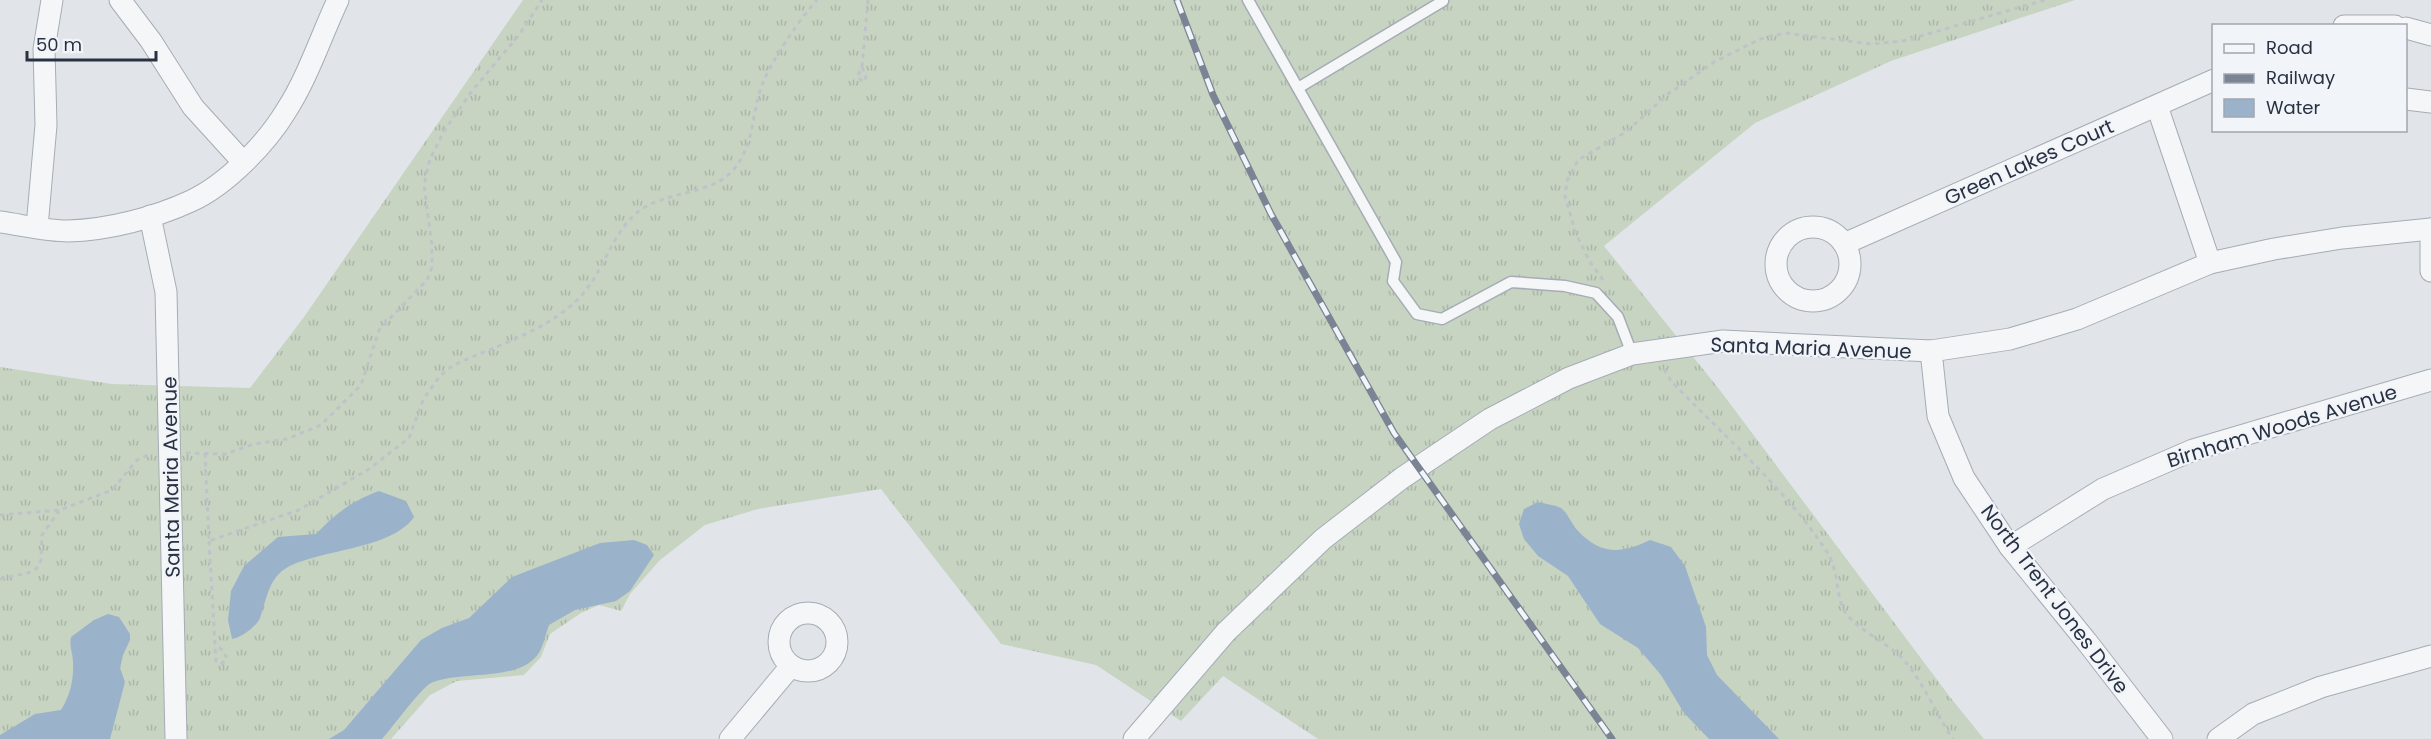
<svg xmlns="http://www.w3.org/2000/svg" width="2431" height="739" font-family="Poppins,sans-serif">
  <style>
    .grass { fill: url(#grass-tufts) }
    .water { fill: #9bb2cb }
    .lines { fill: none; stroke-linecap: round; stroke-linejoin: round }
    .service-casing { stroke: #a6acb5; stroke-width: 13 }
    .minor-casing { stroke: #a6acb5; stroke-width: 23 }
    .path { stroke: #bfc3c9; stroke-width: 3; stroke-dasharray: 4.5 4.5; stroke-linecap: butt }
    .service { stroke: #f4f6f8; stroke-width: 10 }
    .minor { stroke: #f4f6f8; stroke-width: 21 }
    .rail-casing { stroke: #7a8494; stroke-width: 7 }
    .rail { stroke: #f1f4f8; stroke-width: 4.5; stroke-dasharray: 14; stroke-linecap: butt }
    .labels { text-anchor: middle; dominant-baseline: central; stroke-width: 4.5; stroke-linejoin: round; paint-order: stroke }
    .street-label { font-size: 20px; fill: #293243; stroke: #f1f4f8 }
  </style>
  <defs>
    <pattern id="grass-tufts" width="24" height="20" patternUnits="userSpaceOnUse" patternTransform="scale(1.5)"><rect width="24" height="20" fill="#c7d4c2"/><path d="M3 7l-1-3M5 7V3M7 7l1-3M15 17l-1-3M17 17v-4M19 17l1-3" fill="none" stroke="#abb6a8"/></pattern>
  </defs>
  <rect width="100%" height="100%" fill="#e1e5ea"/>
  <path class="grass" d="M523 0H2075L1891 61 1755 123 1604 246 1719 389 1950 697 1984 739H1318L1223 676 1181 721 1096 665 1001 644 881 489 758 509 705 525 660 560 630 594 621 611 599 605 581 613 550 634 541 657 524 675 457 681 430 695 391 739H0V367L112 384 250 388 304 317Z"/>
  <g class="water">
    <path d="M379 491 406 501 414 517C392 549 323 549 288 567 268 578 267 599 260 618 257 626 241 638 232 639L228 620 231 591 244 566 278 537 316 534C336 513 352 501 379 491Z"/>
    <path d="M1538 502C1545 504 1555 505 1561 508 1568 513 1572 525 1578 531 1601 555 1621 554 1650 540L1671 547 1685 566 1706 627 1707 655 1717 675 1779 739H1709L1684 713 1661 675 1638 648 1600 624 1568 576 1538 556 1524 539 1519 524 1524 509Z"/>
    <path d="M634 540 647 545 654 555 630 591 616 601 575 610 549 625C546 633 544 643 540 651 523 683 461 670 431 683 421 688 392 728 382 739H329L344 730 421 640 442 628 469 618 512 577 600 543Z"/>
    <path d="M108 614 119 617 130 634V640L123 655 120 668 125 682 110 739H0V735L35 714 61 710C70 696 74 679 73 662 73 653 69 647 71 637L94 620Z"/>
  </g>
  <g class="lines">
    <defs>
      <g id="service">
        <path d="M1248 0 1396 262 1393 281 1417 314 1442 319 1511 282 1565 286 1596 293 1618 317 1632 354"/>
        <path d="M1298 88 1443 1"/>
      </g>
      <g id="minor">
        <path d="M120 0 151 41 193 107 243 162"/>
        <path d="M2344 26H2395"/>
        <path d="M2406 28 2431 35"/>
        <path d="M2406 99 2431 102"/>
        <path d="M2157 106 2210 263"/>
        <path d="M150 216 166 292 176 739"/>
        <path d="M0 222C22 225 46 231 68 231 108 230 154 218 191 201 226 185 266 144 286 111 308 77 321 36 338 0"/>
        <circle cx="1813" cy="264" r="37"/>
        <path d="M37 227 46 125 44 49 52 0"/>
        <path d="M2431 229V271"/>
        <path d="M1844 244 2214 80"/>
        <path d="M1931 351 1938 416 1964 478 2010 547 2087 642 2162 739"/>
        <path d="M2010 547 2103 489 2193 450 2431 380"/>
        <circle cx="808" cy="642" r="29"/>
        <path d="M730 739 791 666"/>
        <path d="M1134 739 1226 632 1323 539 1402 478 1490 419 1569 378 1632 354 1723 341 1931 351 2010 339 2077 319 2210 263 2274 249 2342 238 2431 229"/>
        <path d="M2218 739 2253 714 2321 687 2431 656"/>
      </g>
    </defs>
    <use href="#service" class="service-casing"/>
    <use href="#minor" class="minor-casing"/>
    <g class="path">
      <path d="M862 67 866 77 864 82 857 77 862 67 868 0"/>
      <path d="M1603 280 1590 262 1576 234 1565 196 1567 181 1578 160 1626 132 1668 94 1714 62 1760 39 1785 33 1871 44 1903 41 2045 0"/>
      <path d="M1664 369 1671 381C1723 435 1787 490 1827 552 1840 571 1835 603 1848 616 1863 633 1886 642 1902 658 1924 682 1935 713 1953 739"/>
      <path d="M186 453 225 454 254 444 287 439 321 425 361 385 379 330 427 280 432 267V246L424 185 430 159 444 131 472 91 519 35 542 0"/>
      <path d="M205 453 209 541 299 510 369 469 409 438 423 400 439 377 452 366C492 347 550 330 580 297 604 272 611 233 639 211 665 191 713 195 734 169 756 142 751 110 764 80 773 59 801 17 817 0"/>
      <path d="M0 515 60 510 112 490 137 460 150 454"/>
      <path d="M209 541 215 645 216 661 221 664 227 659 224 651 215 645"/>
      <path d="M0 579 32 572 38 567 41 560 42 535 59 511"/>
    </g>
    <use href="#service" class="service"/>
    <use href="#minor" class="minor"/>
    <defs>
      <path id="rail" d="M1177 0 1213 95 1271 214 1394 433 1612 739"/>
    </defs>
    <use href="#rail" class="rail-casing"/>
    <use href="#rail" class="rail"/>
  </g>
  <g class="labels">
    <g class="street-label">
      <text transform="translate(2029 162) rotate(-24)">Green Lakes Court</text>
      <text transform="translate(1811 348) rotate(2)">Santa Maria Avenue</text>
      <text transform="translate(2282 426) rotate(-17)">Birnham Woods Avenue</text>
      <text transform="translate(171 477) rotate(-91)">Santa Maria Avenue</text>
      <text transform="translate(2055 599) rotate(53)">North Trent Jones Drive</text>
    </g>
  </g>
  <rect x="2212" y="24" width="195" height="108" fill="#f1f4f8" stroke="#a1a6b0" stroke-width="1.5"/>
  <rect x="2224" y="44" width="30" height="9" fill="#f4f6f8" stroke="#a1a6b0" stroke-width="1.5"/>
  <text x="2266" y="54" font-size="18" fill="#293243">Road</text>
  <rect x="2224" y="74" width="30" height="9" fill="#7a8494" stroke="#a1a6b0" stroke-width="1.5"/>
  <text x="2266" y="84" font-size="18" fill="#293243">Railway</text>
  <rect x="2224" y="99" width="30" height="18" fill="#9bb2cb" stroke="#a1a6b0" stroke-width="1.5"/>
  <text x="2266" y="114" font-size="18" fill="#293243">Water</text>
  <path d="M27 51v9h129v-9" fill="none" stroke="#293243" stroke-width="3"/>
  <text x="36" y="51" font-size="18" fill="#293243" stroke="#f1f4f8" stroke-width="4.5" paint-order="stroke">50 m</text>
</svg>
